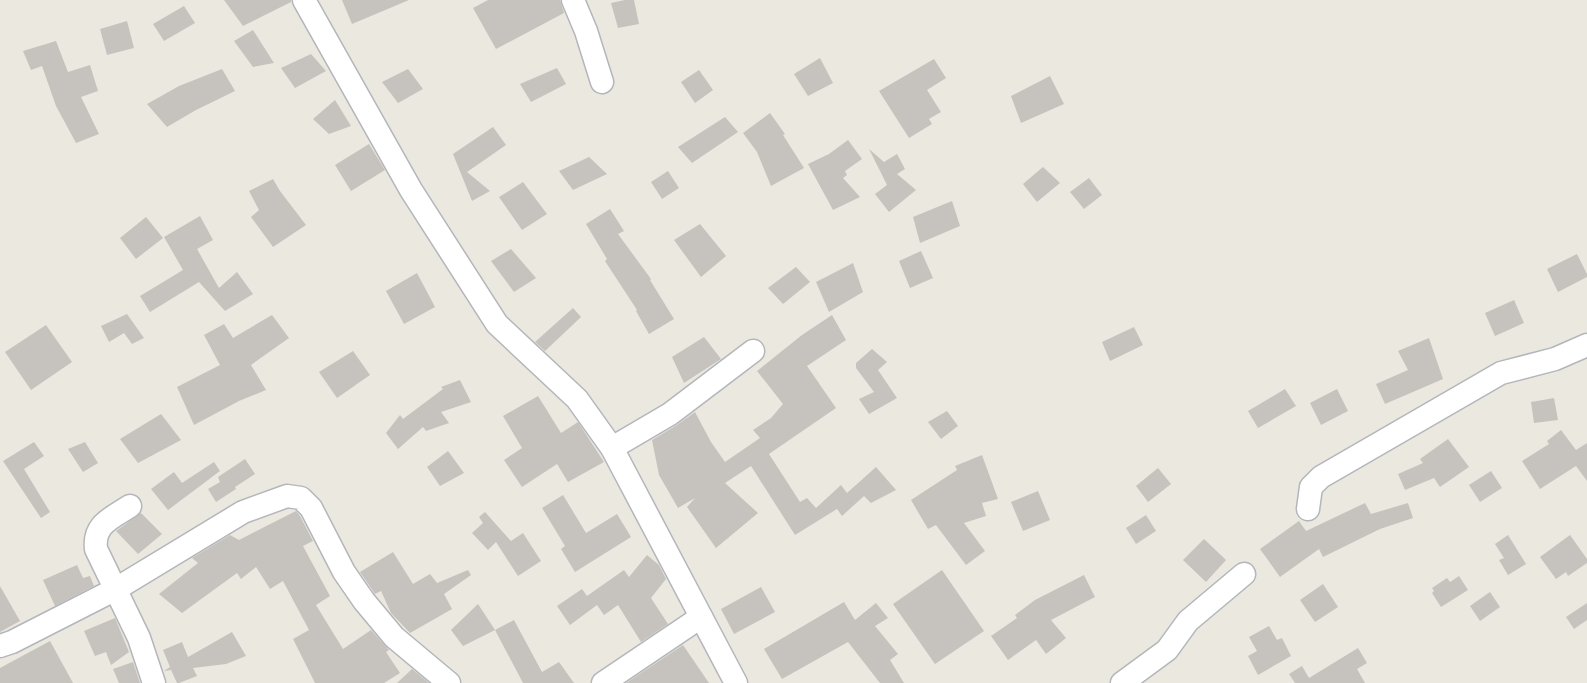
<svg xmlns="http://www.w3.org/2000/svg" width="1587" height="683" font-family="'Open Sans',sans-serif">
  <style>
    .building { fill: #c6c3be }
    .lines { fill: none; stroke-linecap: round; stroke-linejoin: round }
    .minor-casing { stroke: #b3b6ba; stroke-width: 25 }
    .minor { stroke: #fff; stroke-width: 22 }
  </style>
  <rect width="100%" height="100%" fill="#ebe8e0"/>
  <g class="building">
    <path d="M224 0H291V2L243 26Z"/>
    <path d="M342 0H409L352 24Z"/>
    <path d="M488 0H560L564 13 496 49 473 8Z"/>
    <path d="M625 0H634L639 24 618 28 611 3Z"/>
    <path d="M184 6 195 23 164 41 153 24Z"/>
    <path d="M127 21 134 48 107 55 100 29Z"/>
    <path d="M253 30 274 63 253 67 234 41Z"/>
    <path d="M56 41 68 72 90 65 98 91 81 97 99 134 76 143 56 106 42 66 31 70 23 51Z"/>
    <path d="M311 54 326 71 295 88 281 68Z"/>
    <path d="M820 58 833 83 808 96 794 74Z"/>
    <path d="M934 59 946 78 927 90 941 112 929 119 932 124 909 138 879 91Z"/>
    <path d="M557 68 566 84 531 102 520 84Z"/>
    <path d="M222 69 235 91 196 110 167 127 147 104 179 86Z"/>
    <path d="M408 69 423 89 398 103 382 82Z"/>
    <path d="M699 70 713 90 695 103 681 82Z"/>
    <path d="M1050 76 1064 104 1021 123 1011 96Z"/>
    <path d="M335 100 351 126 329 134 313 119Z"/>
    <path d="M770 113 785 134 783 135 804 168 771 186 757 152 743 133Z"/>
    <path d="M725 117 738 132 692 163 678 147Z"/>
    <path d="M493 127 506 145 467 172 490 191 472 201 453 154Z"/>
    <path d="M848 140 862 159 845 171 847 175 843 178 860 197 833 210 808 164 829 154Z"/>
    <path d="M369 144 385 170 351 191 335 165Z"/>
    <path d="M869 149 884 162 897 154 905 169 897 174 916 190 889 212 875 194 887 185Z"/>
    <path d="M589 157 607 174 573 190 559 171Z"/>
    <path d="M1043 167 1060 183 1037 202 1023 184Z"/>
    <path d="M668 171 679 188 662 199 651 182Z"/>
    <path d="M1089 178 1102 195 1084 209 1070 192Z"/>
    <path d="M273 179 280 191 306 225 273 247 251 217 259 210 249 191Z"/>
    <path d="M523 182 547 214 522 230 499 197Z"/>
    <path d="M952 201 960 226 920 243 913 217Z"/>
    <path d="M610 209 624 231 618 234 651 279 650 280 674 319 649 334 636 311 637 310 605 261 607 259 586 224Z"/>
    <path d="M200 216 213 240 197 249 219 288 237 272 253 294 225 311 199 282 150 312 140 296 183 270 164 237Z"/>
    <path d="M146 217 163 238 136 259 120 238Z"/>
    <path d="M700 224 726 256 701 277 674 240Z"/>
    <path d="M511 249 536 278 514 292 491 261Z"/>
    <path d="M921 251 933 278 910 288 899 261Z"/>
    <path d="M1577 254 1587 274V277L1558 292 1547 269Z"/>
    <path d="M853 263 863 292 829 312 816 282Z"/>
    <path d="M796 267 810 282 783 304 768 288Z"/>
    <path d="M417 273 435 307 404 324 386 291Z"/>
    <path d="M1514 300 1524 323 1495 336 1485 313Z"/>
    <path d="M573 308 581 317 545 351 535 342Z"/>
    <path d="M127 314 144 338 132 344 124 333 109 342 101 326Z"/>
    <path d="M272 315 289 338 251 365 266 390 239 401 194 425 177 387 220 365 204 335 224 324 233 338Z"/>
    <path d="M832 315 846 340 807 366 836 408 769 454 800 502 807 498 816 508 841 485 847 493 876 467 896 490 871 503 864 496 842 516 837 509 795 535 751 466 725 483 758 513 716 548 687 507 695 498 678 508 659 475 652 440 677 425 695 412 711 442 725 462 760 438 753 430 771 418 783 404 757 371 802 335Z"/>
    <path d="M46 325 72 362 31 390 5 352Z"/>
    <path d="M1134 327 1143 345 1110 361 1102 342Z"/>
    <path d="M704 337 721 359 684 383 672 357Z"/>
    <path d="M1429 338 1443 379 1385 404 1376 384 1408 370 1398 351Z"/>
    <path d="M872 349 887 362 878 370 897 398 869 414 859 399 874 392 856 368V363Z"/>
    <path d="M353 351 370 375 337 398 319 372Z"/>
    <path d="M460 380 471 402 441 412 449 423 426 431 423 427 398 449 386 433 400 415 403 419 443 389 441 387Z"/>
    <path d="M1285 389 1296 406 1258 428 1248 411Z"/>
    <path d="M1337 389 1348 411 1321 425 1310 403Z"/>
    <path d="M538 396 561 433 578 422 604 462 568 482 557 464 522 487 504 460 522 448 503 416Z"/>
    <path d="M1554 398 1558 420 1534 423 1531 402Z"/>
    <path d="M947 411 958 426 941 439 928 422Z"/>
    <path d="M161 414 181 440 138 463 120 439Z"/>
    <path d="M1561 430 1576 450 1587 443V481L1576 466 1540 489 1522 461 1549 444 1547 441Z"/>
    <path d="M1448 439 1469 467 1440 487 1434 478 1405 490 1398 474 1423 463 1420 459Z"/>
    <path d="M34 442 44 456 24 469 50 512 41 518 3 461Z"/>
    <path d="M85 442 98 463 83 472 68 449Z"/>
    <path d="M448 451 464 473 440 486 427 467Z"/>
    <path d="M982 455 998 499 982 503 986 516 964 523 985 551 966 565 936 525 928 529 911 500 957 470 955 466Z"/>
    <path d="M245 459 255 474 235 487 236 489 216 502 208 489 220 482 218 477Z"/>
    <path d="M214 462 220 471 168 510 151 489 174 472 182 483Z"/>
    <path d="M1158 468 1171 484 1148 502 1136 486Z"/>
    <path d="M1491 471 1502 488 1480 502 1469 485Z"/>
    <path d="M1038 491 1050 520 1023 531 1011 502Z"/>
    <path d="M563 495 586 533 617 514 631 537 575 572 561 549 565 546 542 508Z"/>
    <path d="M1365 503 1371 514 1408 503 1413 518 1380 529 1323 557 1319 549 1280 577 1260 549 1299 521 1306 531Z"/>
    <path d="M296 511 300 516 313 541 303 546 330 596 316 605 343 649 371 630 389 650 386 652 400 673 384 683H315L293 639 309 630 283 581 270 589 256 567 241 579 237 573 182 613 159 594 198 563 192 558 230 535 239 540Z"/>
    <path d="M485 512 511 541 523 533 541 561 518 576 496 542 488 550 472 533 483 523 479 517Z"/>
    <path d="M141 513 162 534 138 554 116 531Z"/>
    <path d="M1146 515 1156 531 1136 544 1126 528Z"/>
    <path d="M1508 535 1526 564 1508 575 1499 560 1504 558 1495 544Z"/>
    <path d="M1570 535 1587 559V563L1568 576 1566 572 1556 579 1540 557Z"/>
    <path d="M1204 539 1226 560 1206 582 1183 560Z"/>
    <path d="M393 552 413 584 430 574 437 583 468 570 471 575 444 594 452 609 410 633 391 613 381 591 375 594 360 572Z"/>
    <path d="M647 555 659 565 666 579 651 598 668 624 641 642 618 605 604 615 597 605 570 625 557 606 582 589 587 596 624 570 629 577Z"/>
    <path d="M77 565 83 578 90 576 94 586 55 606 43 580Z"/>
    <path d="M942 570 984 631 935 664 893 604Z"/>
    <path d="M1084 575 1095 597 1051 620 1066 638 1046 654 1036 640 1008 660 991 636 1017 618 1015 615 1035 600Z"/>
    <path d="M1459 576 1468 590 1441 607 1432 593 1434 591 1432 588 1447 578 1450 582Z"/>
    <path d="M1323 584 1338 607 1315 622 1300 600Z"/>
    <path d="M0 586 20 621 0 632Z"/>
    <path d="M761 587 775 612 734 634 721 609Z"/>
    <path d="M1490 592 1500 607 1480 621 1470 606Z"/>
    <path d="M844 602 855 620 876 603 888 618 875 626 898 654 890 660 904 683H880L848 642 782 679 764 649Z"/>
    <path d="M1587 603V620L1574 629 1566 617Z"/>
    <path d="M478 604 495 630 463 646 451 630Z"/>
    <path d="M115 618 129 652 111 665 106 652 95 656 84 631Z"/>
    <path d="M514 620 542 672 559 662 574 683H523L495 630Z"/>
    <path d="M1269 626 1277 640 1282 638 1291 656 1258 675 1248 656 1257 651 1249 637Z"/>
    <path d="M232 632 246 656 226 664 193 668 197 676 179 683H177L171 670 164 671 170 667 163 650 182 642 188 657Z"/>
    <path d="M50 641 73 683H0V668Z"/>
    <path d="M683 645 709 683H626Z"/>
    <path d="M1358 648 1367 663 1357 669 1365 683H1295L1289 674 1302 666 1309 678Z"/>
    <path d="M133 662 140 683H119L113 669Z"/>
    <path d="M412 669 429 683H397Z"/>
  </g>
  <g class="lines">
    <defs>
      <g id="minor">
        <path d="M304 0 411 190 497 324 577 399 612 448 736 683"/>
        <path d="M573 0 586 31 602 82"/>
        <path d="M612 448 670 414 753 351"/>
        <path d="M130 506C112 518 93 524 96 549L139 638 154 683"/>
        <path d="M1308 509 1311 487 1321 477 1501 373 1555 359 1587 345"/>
        <path d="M0 646 12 642 116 589 243 512 287 496 301 498 311 508 344 572 364 601 394 637 449 683"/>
        <path d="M603 683 701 617"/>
        <path d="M1122 683 1167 650 1188 621 1244 574"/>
      </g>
    </defs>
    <use href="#minor" class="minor-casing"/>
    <use href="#minor" class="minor"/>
  </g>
</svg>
